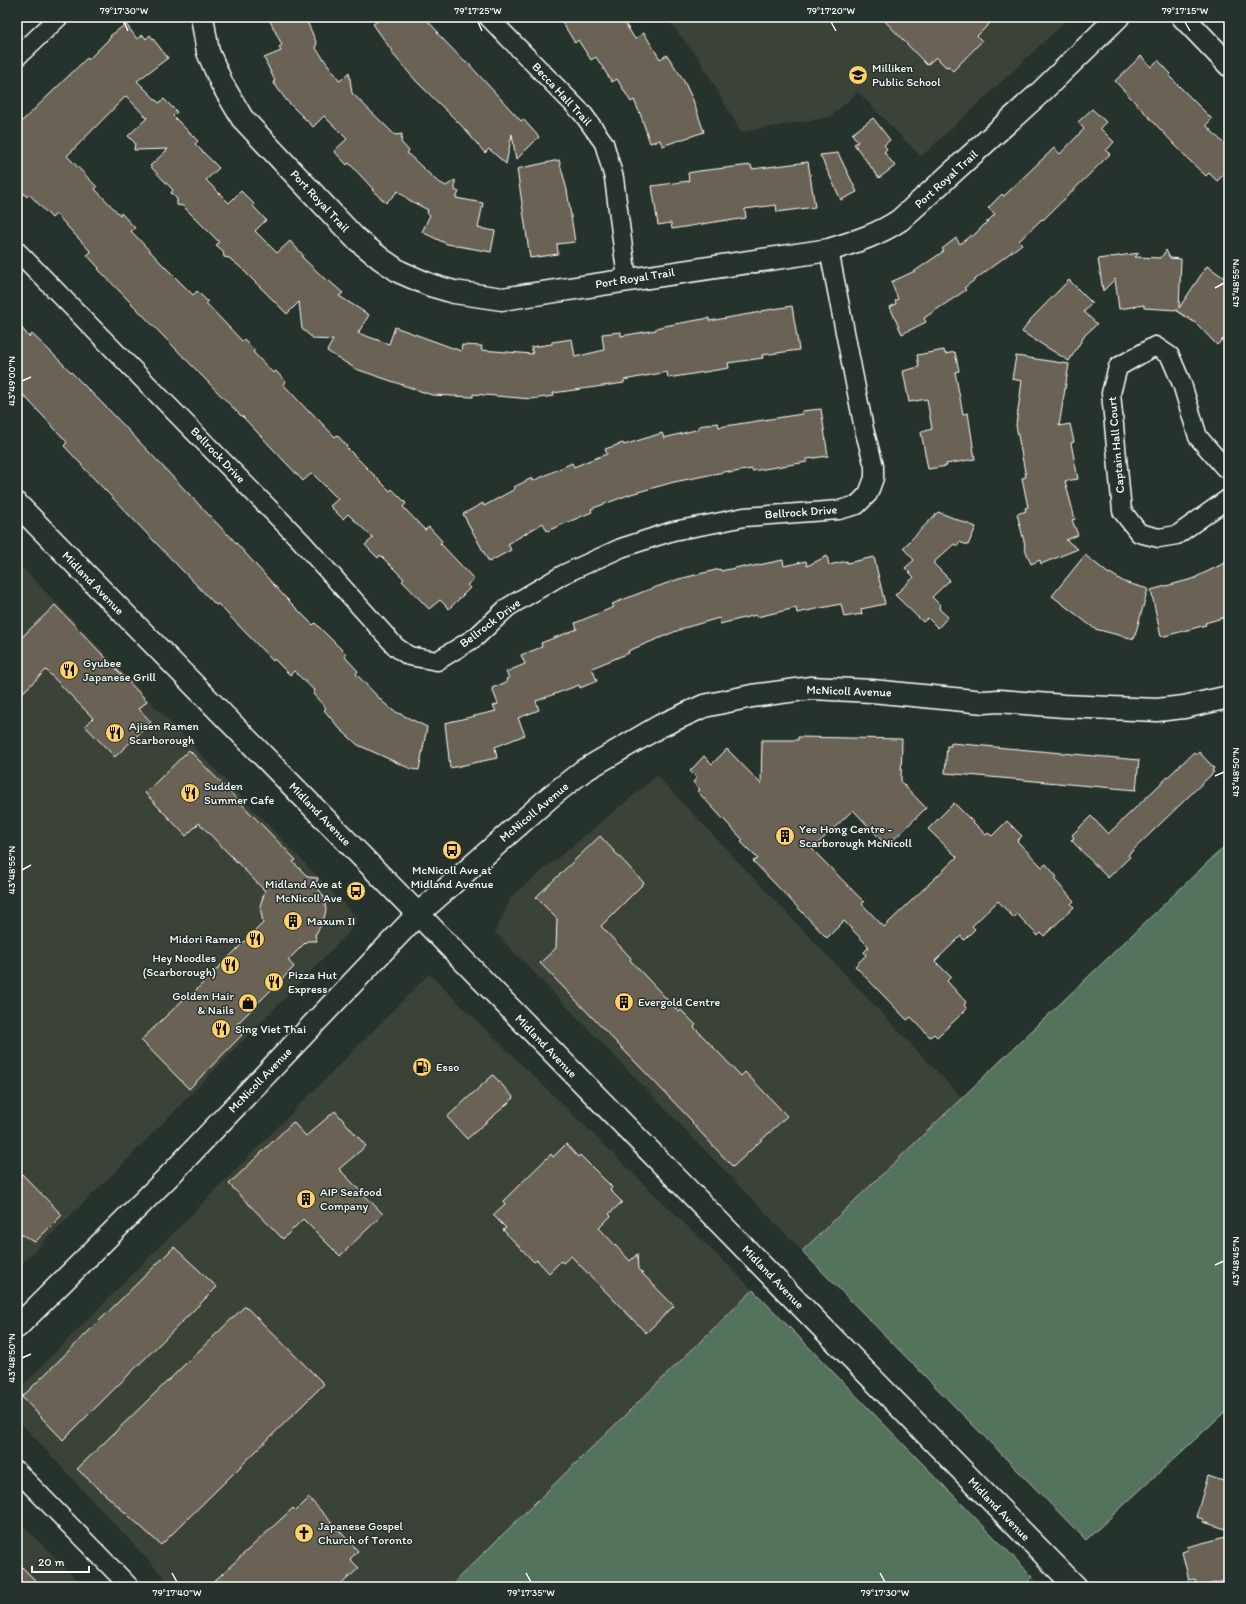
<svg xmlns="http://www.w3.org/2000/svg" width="1246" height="1604" font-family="Itim,sans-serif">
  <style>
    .built { fill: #3b4239 }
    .green { fill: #52735d; stroke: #a8b9ae }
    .building { fill: #6b6454; stroke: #fff }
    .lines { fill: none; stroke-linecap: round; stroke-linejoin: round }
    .minor-casing { stroke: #fff; stroke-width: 21 }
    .tertiary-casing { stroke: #fff; stroke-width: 25 }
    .secondary-casing { stroke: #fff; stroke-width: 25 }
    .minor { stroke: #26332d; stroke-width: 18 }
    .tertiary { stroke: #26332d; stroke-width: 22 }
    .secondary { stroke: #26332d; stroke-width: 22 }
    .ticks { fill: none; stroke: #fff; stroke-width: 1.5 }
    .labels { text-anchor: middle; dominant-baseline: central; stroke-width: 3; stroke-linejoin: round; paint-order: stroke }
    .poi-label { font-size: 12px; fill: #fff; stroke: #26332d; text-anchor: start }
    .street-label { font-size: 12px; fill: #fff; stroke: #26332d }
    .neatline { fill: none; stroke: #fff; stroke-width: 1.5 }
    .ticks-label { font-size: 10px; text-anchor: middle; fill: #fff }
  </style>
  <rect width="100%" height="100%" fill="#26332d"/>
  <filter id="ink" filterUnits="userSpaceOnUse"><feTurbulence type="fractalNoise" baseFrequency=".025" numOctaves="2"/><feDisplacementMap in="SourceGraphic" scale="8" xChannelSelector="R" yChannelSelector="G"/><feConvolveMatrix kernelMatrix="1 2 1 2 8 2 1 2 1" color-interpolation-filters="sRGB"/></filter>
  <g filter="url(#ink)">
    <g class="built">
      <path d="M665 17H1070L921 157 858 92 830 117 741 132 698 57Z"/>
      <path d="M17 562 358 919 350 931 120 1167 17 1268Z"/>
      <path d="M657 776 962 1098 802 1251 495 932 512 896Z"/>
      <path d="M429 974 753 1290 449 1587H173L17 1419 18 1390Z"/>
      <path d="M17 1519 84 1587H17Z"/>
      <path d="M1033 1577 1042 1587H1022Z"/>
    </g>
    <g class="green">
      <path d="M1229 842V1408L1086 1540 802 1251Z"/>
      <path d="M753 1290 1033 1577 1022 1587H449Z"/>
    </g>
    <g class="building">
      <path d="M268 17H305L317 44 315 47 340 81 349 72 352 93 395 135 402 134 401 142 409 151 407 153 437 181 446 186 455 180V190L459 192 456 198 483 203 478 228 495 231 491 252 447 244 422 232 430 215 427 213 428 210 409 200 398 191 386 203 372 190 373 189 349 163 347 165 334 151 347 139 324 116 313 127 287 101 273 82 275 81 264 58 281 51 279 47 282 45Z"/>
      <path d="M383 17H424L438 32 437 33 466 63 467 62 477 73 521 121 523 119 539 137 516 160 512 134 506 164 489 149 485 153 460 124 417 82 391 52 392 51 373 24Z"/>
      <path d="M559 17H621L635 39 644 33 660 59 667 55 683 79 693 100 704 132 662 146 660 140 650 143 641 116 634 100 631 102 617 79 612 82 596 57 591 60 578 40 575 43Z"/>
      <path d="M881 17H996L977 36 982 41 953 71 948 66 946 67 936 57 927 65Z"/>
      <path d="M126 24 137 39 143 35 146 39 150 35 168 58 137 81 159 103 164 99 177 112 173 116 198 141 195 144 219 168 206 180 229 203 241 191 254 204 253 206 266 220 255 231 277 253 290 241 303 255 302 257 327 281 328 280 343 293 339 296 369 315 358 333 389 344 395 327 461 351 462 345 482 346 481 350 533 354 531 347 552 344V342L572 339 575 357 604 350 602 334 621 332V336L656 330V328L664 326 709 318V321L761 312V311L792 306 799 350 762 355 763 358 728 363 729 368 668 378 667 372 624 380V383L553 393 554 396 531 399 473 394V397L432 395 356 369 327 351 333 340 314 339 302 329 299 302 287 314 239 266 229 258 224 257 223 251 216 245 219 242 183 206 177 205V199L171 193 173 190 150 166 168 149 134 150 135 143 128 136 147 118 126 96 67 156 97 187 95 189 120 215 121 213 135 228 131 231 162 264 193 295 197 291 208 302 206 303 242 341 244 339 255 350 253 352 273 373 276 371 286 382 283 384 308 411H310L335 437 337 435 347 446 346 447 390 491 392 489 406 503 403 507 425 530 429 527 442 541 440 543 474 579 467 585 470 588 449 609 440 600 429 609 402 581 404 579 380 555 378 558 365 545 373 538 348 514 343 519 330 506 338 499 312 473 303 481 242 416V417L98 269 99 268 87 255 91 252 56 214 52 218 29 194 27 197 17 187V126L87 58 88 60 111 37 110 36Z"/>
      <path d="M1141 56 1151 67 1158 60 1171 74 1169 76 1212 119 1206 125 1229 149V170L1217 181 1209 173 1206 176 1191 162 1115 81Z"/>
      <path d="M1092 109 1106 122 1100 128 1114 142 1106 151 1110 154 1043 220 1042 219 1019 241 1022 244 964 288 966 290 924 318 926 322 902 334 890 307 896 304 895 301 898 299 891 282 915 271 944 251 942 249 956 238 960 244 971 235 972 237 995 214 988 208 1002 194 1004 196 1054 148 1060 154 1084 129 1078 122Z"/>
      <path d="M873 118 890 140 884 145 887 149 884 152 895 166 879 178 854 144 858 142 852 134Z"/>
      <path d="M838 153 857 192 841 200 820 155Z"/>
      <path d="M559 160 567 190 575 242 557 244 558 254 530 258 517 169Z"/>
      <path d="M808 162 815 207 777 212 776 205 745 209 746 218 727 221V220L672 229 671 223 658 225 652 186 689 181 688 173 699 171 751 165 752 169Z"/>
      <path d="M1166 250 1170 258 1181 259 1179 308 1207 266 1229 281V333L1217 345 1197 324 1177 311V310L1144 308V305L1119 309 1115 279 1103 291 1098 259 1139 253 1135 257 1161 258Z"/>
      <path d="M1069 280 1092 303 1084 312 1097 324 1085 335 1069 361 1022 332 1031 319Z"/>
      <path d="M17 322 29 337 32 334 49 350 111 412 227 534H228L283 595 313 625 315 623 347 655 345 657 358 671 356 674 382 701 392 710 427 727 419 770 411 769 358 745 340 729 324 710 326 708 313 694 315 691 294 671 290 675 274 659 273 661 218 604 216 605 179 567 81 465H82L64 446 67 442 17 388Z"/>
      <path d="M944 350 945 354 955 352 959 371 955 372 963 414 968 413 975 459 946 464 947 466 928 469 921 432 932 429 927 399 909 402 903 371 919 367 917 355Z"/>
      <path d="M1016 356 1069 364 1059 426 1070 424 1074 442 1071 443 1078 479 1065 481 1075 519 1072 520 1078 535 1066 540 1078 549 1041 564 1040 560 1031 564 1024 546 1025 545 1017 514 1026 511 1025 508 1028 507 1022 478 1026 477 1016 425 1022 381 1012 379Z"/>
      <path d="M821 409 828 456 807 459V462L752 471V469L729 473V471L674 482 631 494 591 509 592 512 547 531 543 523 508 544 511 550 489 562 463 514 483 503 484 506 515 489 514 487 532 478 533 481 572 463 574 467 588 461 607 454 605 449 623 443 624 445 662 433 664 438 699 429V426L718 423 719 427 802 414V411Z"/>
      <path d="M938 512 976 527 968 545 959 542 958 546 954 544 933 563 950 580 932 597 940 605 939 609 948 617 938 628 928 618 923 622 895 595 914 577 905 568 914 560 903 548Z"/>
      <path d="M1085 555 1109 574 1110 573 1124 582 1148 589 1134 639 1095 629 1052 596Z"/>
      <path d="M827 556 829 565 847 561V563L874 557 885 604 861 609 862 614 844 617 841 604 797 613 796 608 757 617 756 615 720 624 719 618 684 628 628 651 629 653 592 668 597 681 580 688 579 685 536 701 539 710 518 718 525 735 495 747 497 758 450 768 445 723 496 711 493 706 498 704 492 688 507 682 506 679 509 678 506 672 525 664 521 655 542 647 541 643 577 629 575 623 614 607 612 604 645 591 679 579 720 569 721 571 744 566V568L783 560 784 566 806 561 807 566Z"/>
      <path d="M1229 561V616L1205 623 1206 625 1161 637 1151 590 1196 578V577Z"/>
      <path d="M55 605 147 701 139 709 151 722 115 757 85 726 93 718 46 670 17 698V642Z"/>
      <path d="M798 737 902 739 901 782 926 808 887 846 853 810 812 849 864 902 862 904 884 927 957 857 928 829 954 803 986 835 988 833 992 836 1007 821 1022 836 1017 841 1042 867 1046 864 1057 877 1054 879 1074 901 1071 904 1074 907 1044 936 1041 933 1038 936 1017 914 1014 918 998 901 972 926 975 929 964 940 961 936 935 961 951 977 947 981 966 1002 964 1005 967 1009 937 1037 934 1034 930 1037 911 1017 907 1020 855 966 866 955 864 952 869 947 844 921 827 938 753 861 758 859 741 842 743 840 697 791 700 790 693 782 697 778 690 771 704 756 712 764 727 749 761 784 762 740H798Z"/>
      <path d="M951 743 1139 760 1136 790 945 773 947 746H951Z"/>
      <path d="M189 750 296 860 293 862 308 877 318 878 316 885 324 897 326 910 323 922 315 935 317 941H307L288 960 294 967 234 1027 242 1035 189 1089 141 1040 184 999 185 1001 263 923 260 906 265 891 199 823 186 836 145 793Z"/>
      <path d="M1194 752 1196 755 1199 752 1214 768 1212 771 1214 772 1128 855 1130 857 1108 878 1071 840 1074 838 1072 835 1091 816 1108 834Z"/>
      <path d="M600 836 644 883 601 926 631 958 630 960 679 1012 681 1010 696 1025 694 1027 741 1076 745 1072 787 1116 733 1167 692 1123 693 1122 540 963 556 948 557 919 536 897Z"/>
      <path d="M493 1075 514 1098 467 1139 447 1117Z"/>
      <path d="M335 1111 366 1146 339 1169 383 1214 340 1256 303 1219 283 1239 229 1184 293 1122 306 1136Z"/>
      <path d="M566 1144 578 1157 580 1155 612 1187 610 1190 622 1202 609 1214 611 1216 599 1228 630 1261 637 1254 638 1269 674 1306 646 1333 571 1256 563 1263 561 1261 549 1273 537 1260 534 1262 503 1230 506 1228 493 1215 505 1204 503 1201 551 1154 553 1157Z"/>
      <path d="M17 1169 62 1215 35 1242 17 1232Z"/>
      <path d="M174 1247 217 1287 63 1440 22 1397Z"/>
      <path d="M245 1306 324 1384 161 1545 77 1469Z"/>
      <path d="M1208 1476 1229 1483V1530L1203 1522V1519L1196 1517Z"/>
      <path d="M309 1498 358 1551 350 1559 359 1568 338 1587H208L293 1508 296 1511Z"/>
      <path d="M1229 1536V1580L1197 1587 1195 1579 1189 1580 1182 1552 1188 1550 1187 1547Z"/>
      <path d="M17 1562 42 1587H17Z"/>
    </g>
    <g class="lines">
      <defs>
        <g id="minor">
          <path d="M488 17 583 114 604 143 614 178 627 279"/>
          <path d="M17 57 59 17"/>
          <path d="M17 251 301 541 396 647 409 656 437 661 476 637 508 607 564 574 621 548 673 531 716 523 744 517 839 510 857 505 868 494 874 478V466L864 429 829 250"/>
          <path d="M1229 468 1224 467 1198 437 1182 384 1170 356 1155 346 1118 367 1111 393 1122 511 1139 533 1159 538 1177 535 1229 498"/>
          <path d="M17 1471 130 1587"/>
        </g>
        <g id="tertiary">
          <path d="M202 17 208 52 222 84 242 118 354 237 381 259 400 272 430 285 454 292 502 299 829 250C854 242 878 235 900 220L1042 91 1118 17"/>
          <path d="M1183 17 1229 65"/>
        </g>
        <g id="secondary">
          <path d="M17 504 1076 1587"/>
          <path d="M17 1327 172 1173 418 914 550 797 583 771 660 726 704 706 752 696 811 688 872 691 984 702 999 701 1064 706 1157 710 1184 707 1229 697"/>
        </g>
      </defs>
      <use href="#minor" class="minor-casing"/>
      <use href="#tertiary" class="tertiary-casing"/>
      <use href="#secondary" class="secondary-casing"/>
      <use href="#minor" class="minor"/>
      <use href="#tertiary" class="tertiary"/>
      <use href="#secondary" class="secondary"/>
    </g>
  </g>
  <path class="ticks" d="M124 22 128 31M478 22 482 31M831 22 836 31M1185 22 1190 31M1215 288 1224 283M22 381 31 377M1215 776 1224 772M22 870 31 865M1215 1265 1224 1261M22 1358 31 1354M172 1573 177 1582M526 1573 531 1582M880 1573 885 1582"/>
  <defs>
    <symbol id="school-disc" viewBox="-11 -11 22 22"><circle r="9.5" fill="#ffd166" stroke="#26332d"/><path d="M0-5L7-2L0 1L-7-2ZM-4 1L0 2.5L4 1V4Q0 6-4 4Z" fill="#111"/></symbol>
    <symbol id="restaurant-disc" viewBox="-11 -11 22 22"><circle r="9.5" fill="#ffd166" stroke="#26332d"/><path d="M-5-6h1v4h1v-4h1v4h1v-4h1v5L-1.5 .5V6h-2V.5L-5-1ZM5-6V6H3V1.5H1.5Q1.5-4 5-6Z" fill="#111"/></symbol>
    <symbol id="building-disc" viewBox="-11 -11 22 22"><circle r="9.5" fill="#ffd166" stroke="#26332d"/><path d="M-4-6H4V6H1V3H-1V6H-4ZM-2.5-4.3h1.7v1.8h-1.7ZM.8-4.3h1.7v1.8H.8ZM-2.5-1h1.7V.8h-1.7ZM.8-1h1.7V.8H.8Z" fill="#111"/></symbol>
    <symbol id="bus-disc" viewBox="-11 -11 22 22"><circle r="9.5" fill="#ffd166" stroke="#26332d"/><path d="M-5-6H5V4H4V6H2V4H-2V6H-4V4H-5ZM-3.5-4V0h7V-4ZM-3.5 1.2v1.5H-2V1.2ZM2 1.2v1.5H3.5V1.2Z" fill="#111"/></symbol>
    <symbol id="shop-disc" viewBox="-11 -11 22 22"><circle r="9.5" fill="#ffd166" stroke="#26332d"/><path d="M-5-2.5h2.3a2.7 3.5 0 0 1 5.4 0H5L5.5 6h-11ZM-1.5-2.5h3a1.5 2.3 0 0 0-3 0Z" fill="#111"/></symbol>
    <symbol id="fuel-disc" viewBox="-11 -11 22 22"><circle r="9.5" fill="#ffd166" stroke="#26332d"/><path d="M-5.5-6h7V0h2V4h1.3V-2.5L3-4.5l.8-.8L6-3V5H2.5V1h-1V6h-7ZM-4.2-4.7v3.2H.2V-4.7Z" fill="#111"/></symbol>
    <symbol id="church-disc" viewBox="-11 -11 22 22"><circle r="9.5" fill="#ffd166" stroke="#26332d"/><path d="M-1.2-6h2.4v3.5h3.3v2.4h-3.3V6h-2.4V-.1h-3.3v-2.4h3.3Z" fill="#111"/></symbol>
  </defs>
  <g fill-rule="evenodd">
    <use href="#school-disc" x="847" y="64" width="22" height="22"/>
    <use href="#restaurant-disc" x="58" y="659" width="22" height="22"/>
    <use href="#restaurant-disc" x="104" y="722" width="22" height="22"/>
    <use href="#restaurant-disc" x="179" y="782" width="22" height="22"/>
    <use href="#building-disc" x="774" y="825" width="22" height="22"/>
    <use href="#bus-disc" x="441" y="839" width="22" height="22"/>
    <use href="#bus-disc" x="345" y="880" width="22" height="22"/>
    <use href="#building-disc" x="282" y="910" width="22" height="22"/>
    <use href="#restaurant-disc" x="244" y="928" width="22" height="22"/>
    <use href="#restaurant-disc" x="219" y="954" width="22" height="22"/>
    <use href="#restaurant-disc" x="263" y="971" width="22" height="22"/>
    <use href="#building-disc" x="613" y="991" width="22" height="22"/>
    <use href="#shop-disc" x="237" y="992" width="22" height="22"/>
    <use href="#restaurant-disc" x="210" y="1018" width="22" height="22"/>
    <use href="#fuel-disc" x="411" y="1056" width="22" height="22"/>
    <use href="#building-disc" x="295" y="1188" width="22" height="22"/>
    <use href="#church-disc" x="293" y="1522" width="22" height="22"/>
  </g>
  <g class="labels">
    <g class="poi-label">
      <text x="872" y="68">Milliken<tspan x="872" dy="14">Public School</tspan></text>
      <text x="83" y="663">Gyubee<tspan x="83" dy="14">Japanese Grill</tspan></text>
      <text x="129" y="726">Ajisen Ramen<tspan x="129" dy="14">Scarborough</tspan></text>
      <text x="204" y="786">Sudden<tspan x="204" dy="14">Summer Cafe</tspan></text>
      <text x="799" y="829">Yee Hong Centre -<tspan x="799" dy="14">Scarborough McNicoll</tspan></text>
      <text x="452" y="870" text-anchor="middle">McNicoll Ave at<tspan x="452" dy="14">Midland Avenue</tspan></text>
      <text x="342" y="884" text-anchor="end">Midland Ave at<tspan x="342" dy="14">McNicoll Ave</tspan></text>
      <text x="307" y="921">Maxum II</text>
      <text x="241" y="939" text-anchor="end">Midori Ramen</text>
      <text x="216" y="958" text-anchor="end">Hey Noodles<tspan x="216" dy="14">(Scarborough)</tspan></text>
      <text x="288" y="975">Pizza Hut<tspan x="288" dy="14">Express</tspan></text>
      <text x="234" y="996" text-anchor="end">Golden Hair<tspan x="234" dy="14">&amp; Nails</tspan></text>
      <text x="638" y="1002">Evergold Centre</text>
      <text x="235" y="1029">Sing Viet Thai</text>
      <text x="436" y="1067">Esso</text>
      <text x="320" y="1192">AIP Seafood<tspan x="320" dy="14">Company</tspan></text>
      <text x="318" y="1526">Japanese Gospel<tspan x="318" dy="14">Church of Toronto</tspan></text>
    </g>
    <g class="street-label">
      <text transform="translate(562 94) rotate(47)">Becca Hall Trail</text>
      <text transform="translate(946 179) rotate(-42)">Port Royal Trail</text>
      <text transform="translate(320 201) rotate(47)">Port Royal Trail</text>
      <text transform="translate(635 278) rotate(-9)">Port Royal Trail</text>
      <text transform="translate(1116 445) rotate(-95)">Captain Hall Court</text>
      <text transform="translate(218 455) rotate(46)">Bellrock Drive</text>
      <text transform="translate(801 512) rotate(-4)">Bellrock Drive</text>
      <text transform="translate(93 583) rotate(46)">Midland Avenue</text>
      <text transform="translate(490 623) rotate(-37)">Bellrock Drive</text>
      <text transform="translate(849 691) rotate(2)">McNicoll Avenue</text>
      <text transform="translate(534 812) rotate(-40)">McNicoll Avenue</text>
      <text transform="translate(320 814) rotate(46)">Midland Avenue</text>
      <text transform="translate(546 1046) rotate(46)">Midland Avenue</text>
      <text transform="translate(260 1080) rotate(-46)">McNicoll Avenue</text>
      <text transform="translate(773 1277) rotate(46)">Midland Avenue</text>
      <text transform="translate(999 1509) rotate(46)">Midland Avenue</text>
    </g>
  </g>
  <rect width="1246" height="1604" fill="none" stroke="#26332d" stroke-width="44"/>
  <path d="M32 1566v6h57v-6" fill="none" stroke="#ffffff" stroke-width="2"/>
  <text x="38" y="1566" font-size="12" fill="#ffffff" stroke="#26332d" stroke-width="3" paint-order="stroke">20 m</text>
  <rect x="22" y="22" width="1202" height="1560" class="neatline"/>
  <g class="ticks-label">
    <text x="124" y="14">79°17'30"W</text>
    <text x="478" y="14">79°17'25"W</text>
    <text x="831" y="14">79°17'20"W</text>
    <text x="1185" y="14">79°17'15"W</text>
    <text transform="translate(1235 283) rotate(-90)" y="4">43°48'55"N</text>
    <text transform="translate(11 381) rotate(-90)" y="4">43°49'00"N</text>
    <text transform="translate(1235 772) rotate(-90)" y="4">43°48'50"N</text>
    <text transform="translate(11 870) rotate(-90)" y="4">43°48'55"N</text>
    <text transform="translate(1235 1261) rotate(-90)" y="4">43°48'45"N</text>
    <text transform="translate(11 1358) rotate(-90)" y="4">43°48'50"N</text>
    <text x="177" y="1596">79°17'40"W</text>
    <text x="531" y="1596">79°17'35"W</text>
    <text x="885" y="1596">79°17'30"W</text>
  </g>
</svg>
